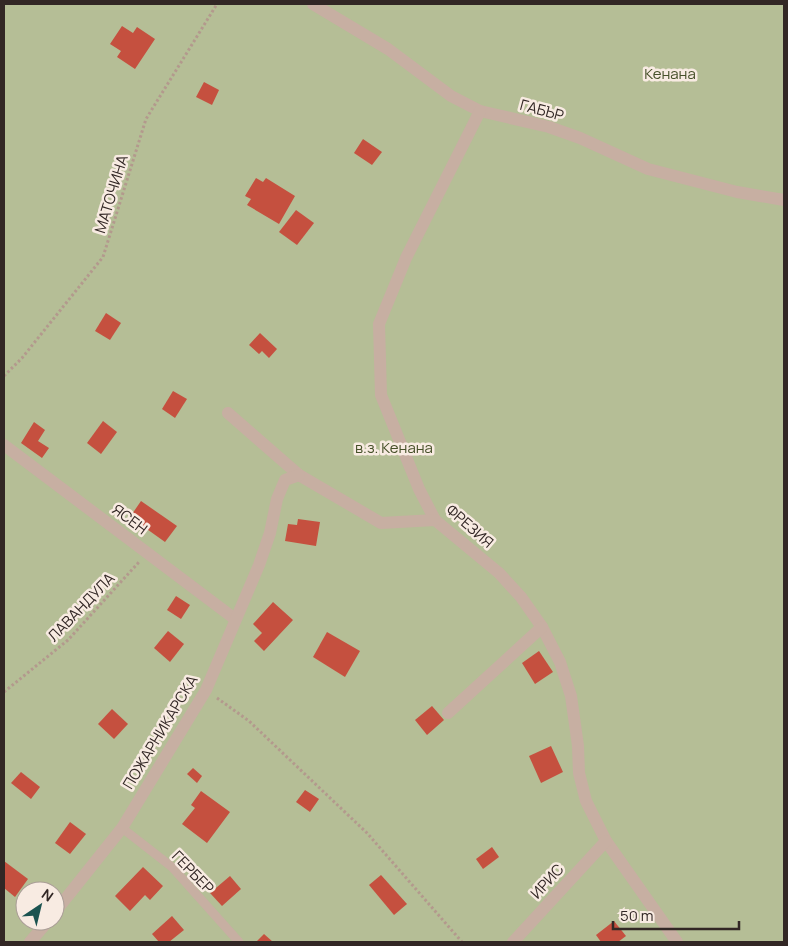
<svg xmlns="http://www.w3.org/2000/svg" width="788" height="946" font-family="Manrope,sans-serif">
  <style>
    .green { fill: #b5be96; fill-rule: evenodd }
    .building { fill: #c5503f }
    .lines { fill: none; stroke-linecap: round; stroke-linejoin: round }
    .path { stroke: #b3998d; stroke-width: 3; stroke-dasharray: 2.5 2.5; stroke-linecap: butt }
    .service { stroke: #c7afa2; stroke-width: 9 }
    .minor { stroke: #c7afa2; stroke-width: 12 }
    .labels { text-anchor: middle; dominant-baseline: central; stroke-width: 5; stroke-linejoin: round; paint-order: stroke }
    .park-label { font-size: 15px; fill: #465029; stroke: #f8ebe2 }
    .street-label { font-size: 15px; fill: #322725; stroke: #f8ebe2 }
  </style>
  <rect width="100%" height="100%" fill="#f0e1d6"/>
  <path class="green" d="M4 4H784V942H4ZM25 891H55V921H25Z"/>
  <g class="building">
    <path d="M122 26 133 33 137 27 155 39 135 69 117 57 121 51 110 44Z"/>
    <path d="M204 82 219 90 212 105 196 97Z"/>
    <path d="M363 139 382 152 372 165 354 153Z"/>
    <path d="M256 178 263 182 266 178 295 196 279 224 247 205 251 199 245 196Z"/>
    <path d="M296 210 314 223 297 245 279 232Z"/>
    <path d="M106 313 121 323 110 340 95 331Z"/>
    <path d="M260 333 277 349 269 358 262 351 259 354 249 345Z"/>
    <path d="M173 391 187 399 175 418 162 409Z"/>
    <path d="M103 421 117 432 101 454 87 443Z"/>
    <path d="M34 422 45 430 38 441 49 448 42 458 21 443Z"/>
    <path d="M141 501 177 526 165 542 130 517Z"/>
    <path d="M298 519 320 522 316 546 285 541 288 524 297 525Z"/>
    <path d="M176 596 190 605 181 619 167 610Z"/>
    <path d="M273 602 293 620 264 651 254 641 262 633 253 624Z"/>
    <path d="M168 631 184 644 170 662 154 648Z"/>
    <path d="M327 632 360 651 345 677 313 657Z"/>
    <path d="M539 651 553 672 535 684 522 663Z"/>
    <path d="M432 706 444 720 427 735 415 720Z"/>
    <path d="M112 709 128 724 114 739 98 724Z"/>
    <path d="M551 746 563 772 541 783 529 756Z"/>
    <path d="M193 768 202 776 197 783 187 774Z"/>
    <path d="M21 772 40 787 31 799 11 783Z"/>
    <path d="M305 790 319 799 310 812 296 802Z"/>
    <path d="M201 791 230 812 207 843 182 824 195 808 191 805Z"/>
    <path d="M70 822 86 834 70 854 55 843Z"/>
    <path d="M492 847 499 857 483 869 476 859Z"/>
    <path d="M4 861 28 879 15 897 4 888Z"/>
    <path d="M143 867 163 886 150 900 145 895 130 911 115 896Z"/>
    <path d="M381 875 407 904 394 915 369 885Z"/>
    <path d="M230 876 241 889 222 906 210 893Z"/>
    <path d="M172 916 184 930 169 942H159L152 934Z"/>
    <path d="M614 921 626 936 618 942H601L596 935Z"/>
    <path d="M264 934 273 942H256Z"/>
  </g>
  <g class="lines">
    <g class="path">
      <path d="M4 376 22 358 103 257 146 119 217 4"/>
      <path d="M4 692 68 640 139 562"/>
      <path d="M217 698 249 721 367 833 462 942"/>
    </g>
    <path class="service" d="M122 828 172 867 239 942"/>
    <g class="minor">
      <path d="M313 4 388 49 451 96 480 111 549 127 580 138 648 169 737 192 784 200"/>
      <path d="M480 111 406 258 379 324 381 395 419 489 435 520 499 573 521 597 542 627 560 662 571 696 578 746 579 773 586 801 606 841 677 942"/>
      <path d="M228 413 299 475 381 523 435 520"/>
      <path d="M4 445 235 619"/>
      <path d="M448 713 542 627"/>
      <path d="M55 912 122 828 206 690 259 565 270 533 277 499 285 480 299 475"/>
      <path d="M30 942 48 921"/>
      <path d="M513 942 606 841"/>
    </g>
  </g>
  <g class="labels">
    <g class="park-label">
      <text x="670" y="73">Кенана</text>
      <text x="394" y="447">в.з. Кенана</text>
    </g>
    <g class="street-label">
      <text transform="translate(542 110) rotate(15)">ГАБЪР</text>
      <text transform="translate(111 194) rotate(-73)">МАТОЧИНА</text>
      <text transform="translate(130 519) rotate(37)">ЯСЕН</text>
      <text transform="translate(470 526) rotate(41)">ФРЕЗИЯ</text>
      <text transform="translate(81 607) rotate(-46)">ЛАВАНДУЛА</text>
      <text transform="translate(160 732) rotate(-59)">ПОЖАРНИКАРСКА</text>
      <text transform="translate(193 872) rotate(46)">ГЕРБЕР</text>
      <text transform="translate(547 881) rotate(-48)">ИРИС</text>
    </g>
  </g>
  <rect width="788" height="946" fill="none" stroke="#322725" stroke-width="10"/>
  <g transform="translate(40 906) rotate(35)"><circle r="24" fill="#f8ebe2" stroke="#a99d96"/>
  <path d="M0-4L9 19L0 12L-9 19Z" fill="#1b5350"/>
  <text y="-8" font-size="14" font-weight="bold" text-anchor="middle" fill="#322725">N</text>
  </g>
  <path d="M613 921v8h126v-8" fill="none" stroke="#322725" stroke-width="2.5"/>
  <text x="620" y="921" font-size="15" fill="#322725" stroke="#f8ebe2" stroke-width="4" paint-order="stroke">50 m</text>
</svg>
